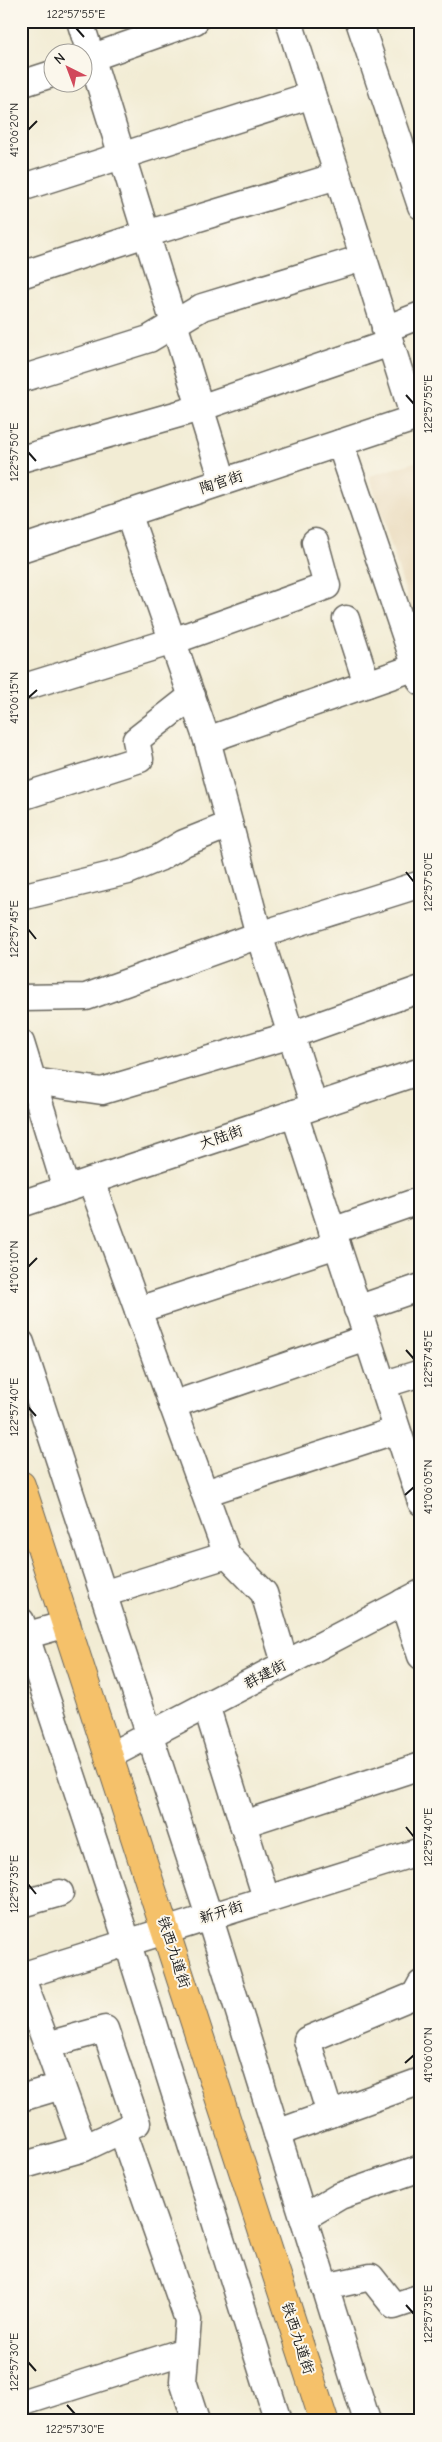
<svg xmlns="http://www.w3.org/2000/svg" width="442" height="2442" font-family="'Comic Neue','LXGW WenKai TC',sans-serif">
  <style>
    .built { fill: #e9d9ba }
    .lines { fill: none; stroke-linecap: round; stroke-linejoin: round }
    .minor-casing { stroke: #67655c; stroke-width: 29 }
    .major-casing { stroke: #67655c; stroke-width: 30 }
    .minor { stroke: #fff; stroke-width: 26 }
    .major { stroke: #f5c16b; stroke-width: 28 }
    .ticks { fill: none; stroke: #1c1c1c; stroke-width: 2 }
    .labels { text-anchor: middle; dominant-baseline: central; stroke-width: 4; stroke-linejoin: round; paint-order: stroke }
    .street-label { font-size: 15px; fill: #1c1c1c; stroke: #fbf7ec }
    .neatline { fill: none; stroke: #1c1c1c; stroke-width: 2 }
    .ticks-label { font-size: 12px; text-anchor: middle; fill: #1c1c1c }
  </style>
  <rect width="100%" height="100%" fill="#fbf7ec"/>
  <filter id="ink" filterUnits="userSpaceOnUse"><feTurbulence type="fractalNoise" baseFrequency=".02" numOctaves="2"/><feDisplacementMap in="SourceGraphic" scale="10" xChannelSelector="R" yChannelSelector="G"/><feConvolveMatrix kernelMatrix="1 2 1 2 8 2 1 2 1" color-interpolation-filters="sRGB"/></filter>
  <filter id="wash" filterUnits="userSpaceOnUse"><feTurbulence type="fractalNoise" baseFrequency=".0096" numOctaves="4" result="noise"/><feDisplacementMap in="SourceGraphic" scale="20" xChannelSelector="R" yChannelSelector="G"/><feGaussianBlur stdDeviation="1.12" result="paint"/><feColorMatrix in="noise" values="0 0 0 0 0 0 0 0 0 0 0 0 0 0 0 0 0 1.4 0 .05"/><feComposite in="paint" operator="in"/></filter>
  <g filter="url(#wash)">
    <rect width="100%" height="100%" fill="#f2ecd4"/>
    <path class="built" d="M421 460V643L370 476Z"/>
  </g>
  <g filter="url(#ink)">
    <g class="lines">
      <defs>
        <g id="minor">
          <path d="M80 21 223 481"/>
          <path d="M289 21 414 418"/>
          <path d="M359 21 421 206"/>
          <path d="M82 61 195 21"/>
          <path d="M21 84 52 74"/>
          <path d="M21 188 312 95"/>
          <path d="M21 275 146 234 337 176"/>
          <path d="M385 329 421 315"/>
          <path d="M21 379 149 339 202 307 363 258"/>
          <path d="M340 443 416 667"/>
          <path d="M21 459 200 408 390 343"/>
          <path d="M128 513 207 740 259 935 314 1106"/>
          <path d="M21 549 421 416"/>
          <path d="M346 619 367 684"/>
          <path d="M21 688 173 641 327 586 315 542"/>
          <path d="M207 740 416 667 421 682"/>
          <path d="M21 797 140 759 136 740 192 696"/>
          <path d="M21 897 128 871 159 858 184 843 229 825"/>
          <path d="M21 998 86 997 259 935 421 884"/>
          <path d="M21 1043 66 1189"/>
          <path d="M33 1081 102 1091 291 1035 421 989"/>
          <path d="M294 1113 421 1502"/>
          <path d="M91 1181 227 1555 264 1593 285 1663"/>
          <path d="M21 1204 421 1071"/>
          <path d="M332 1231 421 1200"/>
          <path d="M357 1309 421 1287"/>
          <path d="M138 1310 337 1245"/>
          <path d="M21 1343 209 1916 367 2421"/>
          <path d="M382 1385 421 1373"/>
          <path d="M172 1405 367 1338"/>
          <path d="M205 1493 397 1430"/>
          <path d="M103 1594 227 1555"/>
          <path d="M403 1602 421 1656"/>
          <path d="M21 1621 127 1941 278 2421"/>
          <path d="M21 1637 67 1624"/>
          <path d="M206 1705 266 1898"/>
          <path d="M109 1756 421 1593"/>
          <path d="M243 1824 421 1766"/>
          <path d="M21 1904 60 1893"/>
          <path d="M21 1976 421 1851"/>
          <path d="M47 2045 84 2148"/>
          <path d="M21 2098 61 2086"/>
          <path d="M330 2114 307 2040 415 1995 421 1984"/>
          <path d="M122 2131 188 2320 183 2381 196 2421"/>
          <path d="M277 2133 421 2081"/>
          <path d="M21 2166 84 2148 137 2123 105 2029 47 2045 21 1976"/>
          <path d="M303 2218 340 2196 421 2168"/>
          <path d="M325 2287 371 2277 394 2306 421 2297"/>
          <path d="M21 2403 185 2351"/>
        </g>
        <path id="major" d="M21 1485 324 2421"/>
      </defs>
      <use href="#minor" class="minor-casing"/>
      <use href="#major" class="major-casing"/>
      <use href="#minor" class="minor"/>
      <use href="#major" class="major"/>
    </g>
  </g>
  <path class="ticks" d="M76 28 84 37M28 130 37 121M406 395 414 404M28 452 36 461M28 698 37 690M406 872 414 882M28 929 36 939M28 1267 37 1258M406 1350 414 1359M28 1407 36 1416M405 1495 414 1487M406 1827 414 1837M28 1884 36 1894M405 2063 414 2055M406 2305 414 2314M28 2362 36 2371M67 2405 75 2414"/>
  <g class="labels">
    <g class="street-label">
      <text transform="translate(221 482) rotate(-18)">陶官街</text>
      <text transform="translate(221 1137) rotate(-19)">大陆街</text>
      <text transform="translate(265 1674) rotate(-28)">群建街</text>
      <text transform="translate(221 1912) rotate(-17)">新开街</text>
      <text transform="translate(174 1952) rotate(72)">铁西九道街</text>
      <text transform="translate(298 2338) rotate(72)">铁西九道街</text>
    </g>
  </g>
  <rect width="442" height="2442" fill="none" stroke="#fbf7ec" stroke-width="55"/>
  <g transform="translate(68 68) rotate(318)"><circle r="24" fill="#fbf7ec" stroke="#a29f99"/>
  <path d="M0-4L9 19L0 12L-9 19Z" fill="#d1495b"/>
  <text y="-8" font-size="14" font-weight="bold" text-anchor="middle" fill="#1c1c1c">N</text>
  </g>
  <rect x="28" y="28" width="386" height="2386" class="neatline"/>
  <g class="ticks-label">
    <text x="76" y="18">122°57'55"E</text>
    <text transform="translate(14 130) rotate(-90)" y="4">41°06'20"N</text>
    <text transform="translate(428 404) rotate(-90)" y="4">122°57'55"E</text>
    <text transform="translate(14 452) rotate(-90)" y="4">122°57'50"E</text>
    <text transform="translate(14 698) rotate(-90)" y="4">41°06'15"N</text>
    <text transform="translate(428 882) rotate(-90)" y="4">122°57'50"E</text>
    <text transform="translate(14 929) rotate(-90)" y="4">122°57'45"E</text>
    <text transform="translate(14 1267) rotate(-90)" y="4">41°06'10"N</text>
    <text transform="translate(428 1359) rotate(-90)" y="4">122°57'45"E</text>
    <text transform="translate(14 1407) rotate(-90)" y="4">122°57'40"E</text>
    <text transform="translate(428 1487) rotate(-90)" y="4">41°06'05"N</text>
    <text transform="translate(428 1837) rotate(-90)" y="4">122°57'40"E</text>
    <text transform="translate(14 1884) rotate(-90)" y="4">122°57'35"E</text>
    <text transform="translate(428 2055) rotate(-90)" y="4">41°06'00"N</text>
    <text transform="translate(428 2314) rotate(-90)" y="4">122°57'35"E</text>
    <text transform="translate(14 2362) rotate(-90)" y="4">122°57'30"E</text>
    <text x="75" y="2433">122°57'30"E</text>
  </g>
</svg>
